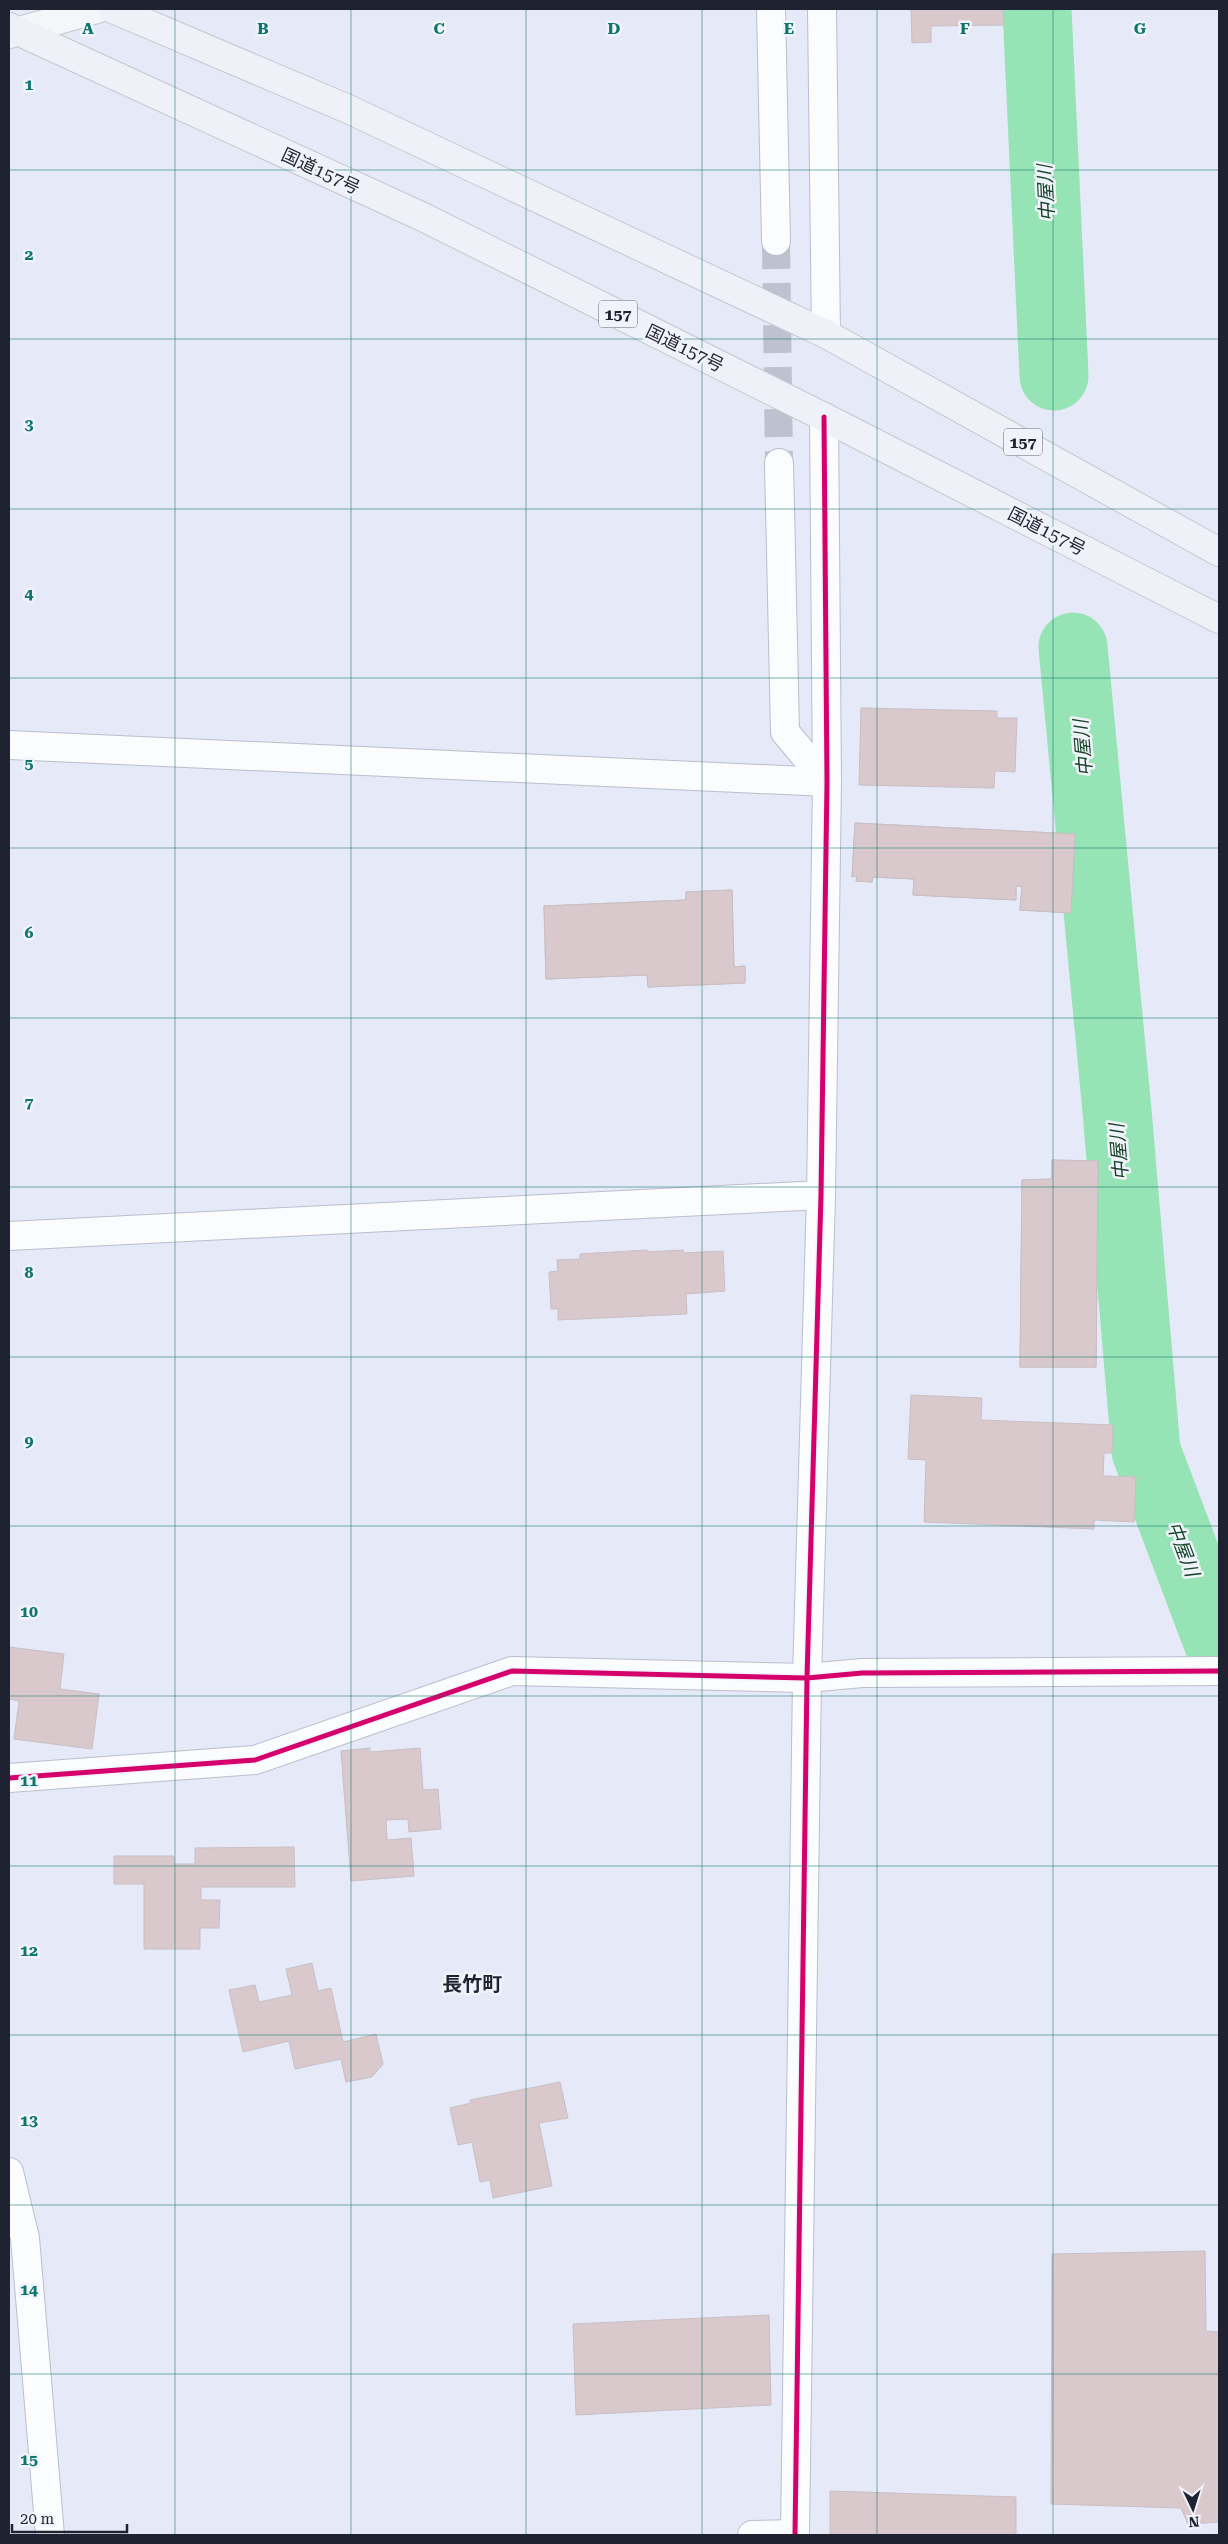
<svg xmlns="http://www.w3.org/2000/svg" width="1228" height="2544" font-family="'Roboto Serif','Noto Sans JP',serif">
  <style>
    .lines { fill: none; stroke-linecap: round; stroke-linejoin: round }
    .river { stroke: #96e3b5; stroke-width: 69 }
    .building { fill: #dac9cc; stroke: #c7bfc4 }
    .minor-tunnel { stroke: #bec1cf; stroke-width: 28; stroke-dasharray: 28 14; stroke-linecap: butt }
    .minor-casing { stroke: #bbbecc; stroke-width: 30 }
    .major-casing { stroke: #c5c7cf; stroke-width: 30 }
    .highway-casing { stroke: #c5c7cf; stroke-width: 30 }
    .minor { stroke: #fbfcfe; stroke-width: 28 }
    .major { stroke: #f4f6fa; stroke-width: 28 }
    .highway { stroke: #eef1f8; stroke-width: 28 }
    .cycleway-casing { stroke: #f1f3fb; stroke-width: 8 }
    .cycleway { stroke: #d6006c; stroke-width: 5 }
    .grid { fill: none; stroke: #0f766e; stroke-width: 1; stroke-opacity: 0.55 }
    .labels { text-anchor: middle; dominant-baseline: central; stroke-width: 5; stroke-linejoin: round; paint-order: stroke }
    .shield { fill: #f1f3fb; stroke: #5e616e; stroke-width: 1 }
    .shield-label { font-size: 16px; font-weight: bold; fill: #1f2331 }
    .street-label { font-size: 18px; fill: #1f2331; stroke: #f1f3fb }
    .water-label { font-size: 19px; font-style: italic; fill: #184529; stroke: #f1f3fb }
    .quarter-label { font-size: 20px; font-weight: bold; fill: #1f2331; stroke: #f1f3fb }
    .grid-label { font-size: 16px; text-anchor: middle; font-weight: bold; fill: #0f766e; stroke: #f1f3fb; stroke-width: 5; stroke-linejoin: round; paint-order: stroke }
  </style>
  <rect width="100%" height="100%" fill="#e6e9f7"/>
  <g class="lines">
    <g class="river">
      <path d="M1037 9 1054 376"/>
      <path d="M1073 647 1117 1111 1146 1451 1219 1644"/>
    </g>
  </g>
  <g class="building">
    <path d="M911 9H1003L1004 25 931 26V42L912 43Z"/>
    <path d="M861 708 997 711V718H1017L1015 772 995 771 994 788 859 785Z"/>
    <path d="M855 823 1075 834 1071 913 1020 910 1022 886H1016V900L913 895 914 879 873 877 872 882 856 881 857 876 852 877Z"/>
    <path d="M855 823 1075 834 1071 913 1020 910 1022 886H1016V900L913 895 914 879 873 877 872 882 856 881 857 876 852 877Z"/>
    <path d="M732 890 734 967 745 966V983L648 987 647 975 546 979 544 906 686 900V892Z"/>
    <path d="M732 890 734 967 745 966V983L648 987 647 975 546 979 544 906 686 900V892Z"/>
    <path d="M1052 1160 1098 1161 1096 1367H1020L1022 1180 1052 1179Z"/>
    <path d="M1052 1160 1098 1161 1096 1367H1020L1022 1180 1052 1179Z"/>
    <path d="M647 1250V1252L683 1250 684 1253 723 1251 725 1291 686 1294 687 1314 558 1320V1309H551L549 1272 558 1271 557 1260 580 1259V1254Z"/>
    <path d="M911 1395 982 1398 981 1420 1113 1425 1112 1453H1104L1103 1476 1136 1477 1134 1522 1094 1520V1529L924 1522 926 1460 908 1459Z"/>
    <path d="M9 1647 64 1654 60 1689 99 1694 92 1749 14 1739 19 1701 9 1699Z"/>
    <path d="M370 1748V1752L420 1748 423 1790 438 1789 441 1829 409 1832 408 1819 386 1820 387 1840 411 1838 414 1876 351 1881 341 1751Z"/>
    <path d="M294 1847 295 1887H201V1900H220L219 1928H200V1949H144V1884H114V1856H174V1864H195V1848Z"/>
    <path d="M312 1963 318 1991 331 1988 343 2042 376 2034 383 2064 372 2077 346 2082 341 2059 295 2069 289 2041 243 2052 229 1990 255 1985 259 2002 292 1995 286 1969Z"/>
    <path d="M560 2082 568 2118 539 2123 552 2186 493 2198 490 2180 480 2182 472 2142 458 2145 450 2108 471 2103 470 2100Z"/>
    <path d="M1205 2251 1206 2331 1219 2332V2522L1188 2524 1181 2508 1051 2504 1052 2254Z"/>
    <path d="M769 2315 771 2405 576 2415 573 2324Z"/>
    <path d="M830 2491 1016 2497V2535H830Z"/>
  </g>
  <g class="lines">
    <path class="minor-tunnel" d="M776 241 779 463"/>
    <defs>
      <g id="minor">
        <path d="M771 9 776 241"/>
        <path d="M822 9 826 334"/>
        <path d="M779 463 785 732 827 782"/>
        <path d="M9 745 827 782"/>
        <path d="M9 1236 821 1195"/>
        <path d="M9 1778 255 1760 512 1671 807 1678 862 1673 1219 1671"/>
        <path d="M9 2172 25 2238 50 2535"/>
        <path d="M752 2535 795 2534"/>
        <path d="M795 2535 807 1678 821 1195 827 782 824 417"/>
      </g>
      <path id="major" d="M9 34 97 9"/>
      <g id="highway">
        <path d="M113 9 348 109 826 334 1219 552"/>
        <path d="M9 27 423 217 824 417 1219 619"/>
      </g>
    </defs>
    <use href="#minor" class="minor-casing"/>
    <use href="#major" class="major-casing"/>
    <use href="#highway" class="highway-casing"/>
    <use href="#minor" class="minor"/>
    <use href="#major" class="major"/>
    <use href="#highway" class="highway"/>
    <defs>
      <g id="cycleway">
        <path d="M9 1778 255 1760 512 1671 807 1678 862 1673 1219 1671"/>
        <path d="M795 2535 807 1678 821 1195 827 782 824 417"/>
      </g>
    </defs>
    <use href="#cycleway" class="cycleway-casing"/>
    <use href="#cycleway" class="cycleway"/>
  </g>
  <path class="grid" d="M175 9V2535M351 9V2535M526 9V2535M702 9V2535M877 9V2535M1053 9V2535M9 170H1219M9 339H1219M9 509H1219M9 678H1219M9 848H1219M9 1018H1219M9 1187H1219M9 1357H1219M9 1526H1219M9 1696H1219M9 1866H1219M9 2035H1219M9 2205H1219M9 2374H1219"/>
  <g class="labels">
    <g class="shield">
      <rect x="599" y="300.5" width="38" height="27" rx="4"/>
      <rect x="1004" y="428.5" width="38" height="27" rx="4"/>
    </g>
    <g class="shield-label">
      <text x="618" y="314">157</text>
      <text x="1023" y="442">157</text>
    </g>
    <g class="street-label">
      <text transform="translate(321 171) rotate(25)">国道157号</text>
      <text transform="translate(685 348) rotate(26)">国道157号</text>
      <text transform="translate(1047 531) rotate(27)">国道157号</text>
    </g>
    <g class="water-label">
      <text transform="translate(1046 193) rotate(-93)">中屋川</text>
      <text transform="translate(1083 748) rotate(-95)">中屋川</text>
      <text transform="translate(1119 1152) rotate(-95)">中屋川</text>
      <text transform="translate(1183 1549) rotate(69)">中屋川</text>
    </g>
    <g class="quarter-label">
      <text x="472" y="1984">長竹町</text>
    </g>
  </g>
  <g class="grid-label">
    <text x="88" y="34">A</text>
    <text x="263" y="34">B</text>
    <text x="439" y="34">C</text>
    <text x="614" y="34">D</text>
    <text x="789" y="34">E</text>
    <text x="965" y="34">F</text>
    <text x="1140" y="34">G</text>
    <text x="29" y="90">1</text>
    <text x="29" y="260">2</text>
    <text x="29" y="430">3</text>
    <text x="29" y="599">4</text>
    <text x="29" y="769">5</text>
    <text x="29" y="938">6</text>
    <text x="29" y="1108">7</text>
    <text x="29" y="1278">8</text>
    <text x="29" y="1447">9</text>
    <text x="29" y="1617">10</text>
    <text x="29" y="1786">11</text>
    <text x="29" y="1956">12</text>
    <text x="29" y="2126">13</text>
    <text x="29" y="2295">14</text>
    <text x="29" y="2465">15</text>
  </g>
  <rect width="1228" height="2544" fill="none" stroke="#1f2331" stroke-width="20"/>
  <g transform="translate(1193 2509) rotate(176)" stroke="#f1f3fb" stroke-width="4" paint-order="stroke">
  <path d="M0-4L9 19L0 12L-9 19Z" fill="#1f2331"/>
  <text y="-8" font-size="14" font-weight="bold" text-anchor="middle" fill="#1f2331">N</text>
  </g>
  <path d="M12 2524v8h115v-8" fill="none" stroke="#1f2331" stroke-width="2.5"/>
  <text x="20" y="2524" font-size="15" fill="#1f2331" stroke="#f1f3fb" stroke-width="4" paint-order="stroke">20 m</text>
</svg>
